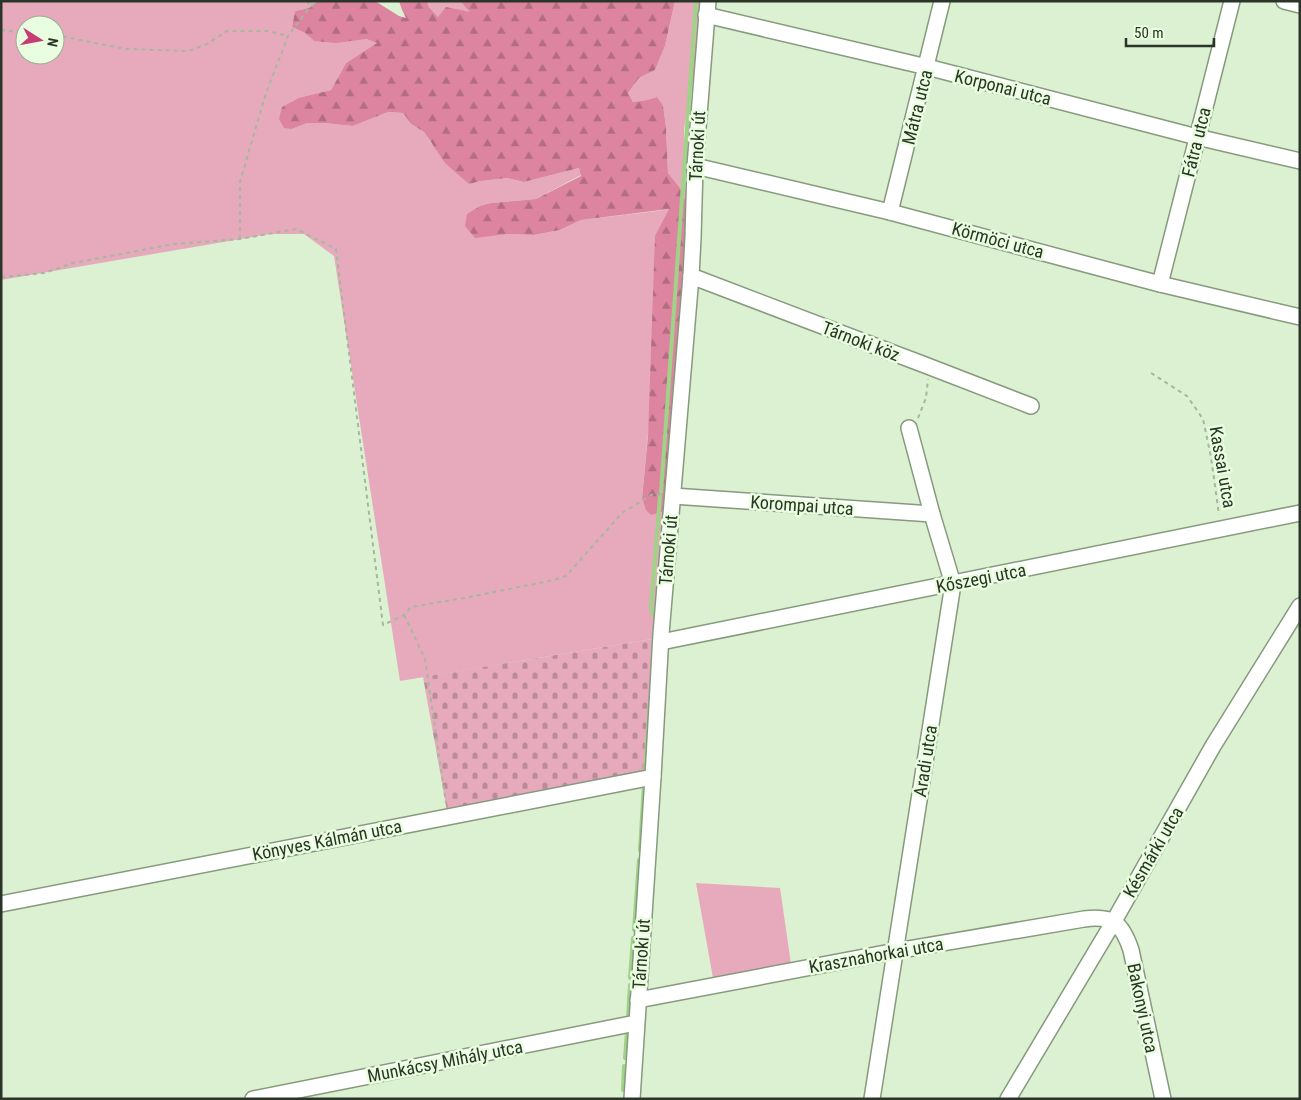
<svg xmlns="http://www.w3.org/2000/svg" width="1301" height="1100" font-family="'Roboto Condensed',sans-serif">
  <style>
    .grass { fill: #e7aabc; fill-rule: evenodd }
    .forest { fill: url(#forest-firs) }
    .cemetery { fill: url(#cemetery-stones) }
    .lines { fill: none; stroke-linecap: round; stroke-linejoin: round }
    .stream { stroke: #a0d288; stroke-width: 4 }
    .minor-casing { stroke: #869a7d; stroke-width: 18 }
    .path { stroke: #a5b79d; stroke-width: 2; stroke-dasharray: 4 4; stroke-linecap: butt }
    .minor { stroke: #fff; stroke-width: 15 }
    .labels { text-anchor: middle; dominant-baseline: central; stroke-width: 5; stroke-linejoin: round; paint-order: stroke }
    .street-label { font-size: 18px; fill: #2b3428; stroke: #e8fede }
  </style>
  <defs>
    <pattern id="forest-firs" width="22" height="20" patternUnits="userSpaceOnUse" patternTransform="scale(1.25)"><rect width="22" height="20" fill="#dc84a0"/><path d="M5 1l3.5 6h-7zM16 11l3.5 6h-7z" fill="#b36d82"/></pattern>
    <pattern id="cemetery-stones" width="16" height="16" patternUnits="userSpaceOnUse" patternTransform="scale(1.25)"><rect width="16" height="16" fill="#e7aabc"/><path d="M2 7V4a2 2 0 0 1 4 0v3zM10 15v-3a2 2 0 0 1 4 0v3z" fill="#bb8b99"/></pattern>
  </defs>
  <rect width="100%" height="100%" fill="#dbf1d1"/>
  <g class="grass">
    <path d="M1 1H318L309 8 295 11 292 27 305 33 314 41 366 39 378 43 346 63 331 90 316 94 292 129 307 123H324L353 126 388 112 403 113 411 124 424 132 431 143 469 184 481 181 507 178 524 182 579 168 581 175 536 199 492 203 507 234 534 235 560 230 581 220 657 211 669 209 642 498 651 515 663 512 652 639 400 681 334 256 304 234H270L1 280ZM25 25H55V55H25Z"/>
    <path d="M427 1H460L471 12 438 17 429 7Z"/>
    <path d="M675 1H705L700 41 684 129V166L686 202 680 188 668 173 666 127 663 105 657 97 647 100 633 102 628 93 639 78 655 70 665 46Z"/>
    <path d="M696 883 780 888 791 964 713 978Z"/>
  </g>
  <path class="forest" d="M318 1H375L399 16 406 18 402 10 399 1H427L429 7 438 17 446 7 470 12 460 1H675L665 46 655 70 639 78 628 93 633 102 647 100 657 97 663 105 666 127 668 173 680 188 686 202 685 279 663 512 651 515 646 510 642 498 648 436 655 236 669 209 581 220 560 230 534 235 507 234 475 238 465 226 467 214 480 206 492 203 536 199 581 176 579 168 524 182 507 178 481 181 469 184 445 163 424 132 411 124 403 113 388 112 353 126 324 123H307L292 129 284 128 279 119 282 107 299 98 331 90 346 63 377 43 366 39 336 43 314 41 305 33 292 27 295 11 309 8Z"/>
  <path class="cemetery" d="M652 639 647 774 447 811 423 677Z"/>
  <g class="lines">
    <g class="stream">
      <path d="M661 492 696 1"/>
      <path d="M656 620 651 608 660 496"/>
      <path d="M645 770 650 700"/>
      <path d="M640 850 644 784"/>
      <path d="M634 930 639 860"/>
      <path d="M630 978 633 938"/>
      <path d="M628 1017 630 985"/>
      <path d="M625 1058 627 1032"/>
      <path d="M623 1090 624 1066"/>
    </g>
    <defs>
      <g id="minor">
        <path d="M1284 1 1300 5"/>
        <path d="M706 15 927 67 1197 137 1300 161"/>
        <path d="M695 166 890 212 1160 284 1300 317"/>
        <path d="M890 212 942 1"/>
        <path d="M691 276 925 365 1031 406"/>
        <path d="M1160 284 1232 1"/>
        <path d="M673 496 932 514"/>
        <path d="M661 642 1300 513"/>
        <path d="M1 904 653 777"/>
        <path d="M638 1000 896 951 1084 919C1113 915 1122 923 1131 950L1163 1099"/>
        <path d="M253 1099 636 1023"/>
        <path d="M632 1099 653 777 661 634 691 276 693 238 695 166 708 1"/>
        <path d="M872 1099 953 584 932 514 909 428"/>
        <path d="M1008 1099 1114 921 1213 746 1300 606"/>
      </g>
    </defs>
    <use href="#minor" class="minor-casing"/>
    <g class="path">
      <path d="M308 1 309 8"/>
      <path d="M1 30 25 33"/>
      <path d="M55 35 126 49 189 51 207 44 227 31H268L288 36"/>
      <path d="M240 239V182L266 93 288 36 309 8 318 1"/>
      <path d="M1 277 44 273 73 263 174 244 240 239 296 229 336 249 383 625 404 615 411 607 464 598 554 580 566 576 622 513 653 494 660 495"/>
      <path d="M1151 373 1187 396 1203 419 1211 457 1219 515"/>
      <path d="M918 418 926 398 928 379"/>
      <path d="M404 615 425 659 446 803"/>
    </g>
    <use href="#minor" class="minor"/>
  </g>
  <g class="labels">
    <g class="street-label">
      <text transform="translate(1003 87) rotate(14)">Korponai utca</text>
      <text transform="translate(917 107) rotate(-76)">Mátra utca</text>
      <text transform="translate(1196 142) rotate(-76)">Fátra utca</text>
      <text transform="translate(697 146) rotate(-87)">Tárnoki út</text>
      <text transform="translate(998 240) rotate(15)">Körmöci utca</text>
      <text transform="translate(861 341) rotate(21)">Tárnoki köz</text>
      <text transform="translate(1223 467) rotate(80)">Kassai utca</text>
      <text transform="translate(802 505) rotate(4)">Korompai utca</text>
      <text transform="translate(668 550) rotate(-85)">Tárnoki út</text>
      <text transform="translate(981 578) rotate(-11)">Kőszegi utca</text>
      <text transform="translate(925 761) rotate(-81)">Aradi utca</text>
      <text transform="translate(327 840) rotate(-11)">Könyves Kálmán utca</text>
      <text transform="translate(1153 852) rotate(-60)">Késmárki utca</text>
      <text transform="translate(641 954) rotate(-86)">Tárnoki út</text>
      <text transform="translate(876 955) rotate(-10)">Krasznahorkai utca</text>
      <text transform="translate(1143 1008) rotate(78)">Bakonyi utca</text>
      <text transform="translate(445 1061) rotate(-11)">Munkácsy Mihály utca</text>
    </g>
  </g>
  <rect width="1301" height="1100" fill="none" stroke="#2b3428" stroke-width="5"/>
  <g transform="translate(40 40) rotate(101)"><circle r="24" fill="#e8fede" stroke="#9cad95"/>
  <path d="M0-4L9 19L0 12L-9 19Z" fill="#c73c74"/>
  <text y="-8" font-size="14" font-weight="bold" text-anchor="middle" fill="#2b3428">N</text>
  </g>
  <path d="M1126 38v8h88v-8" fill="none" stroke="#2b3428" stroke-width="2.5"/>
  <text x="1134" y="38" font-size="15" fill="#2b3428" stroke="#e8fede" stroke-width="4" paint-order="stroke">50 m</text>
</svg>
